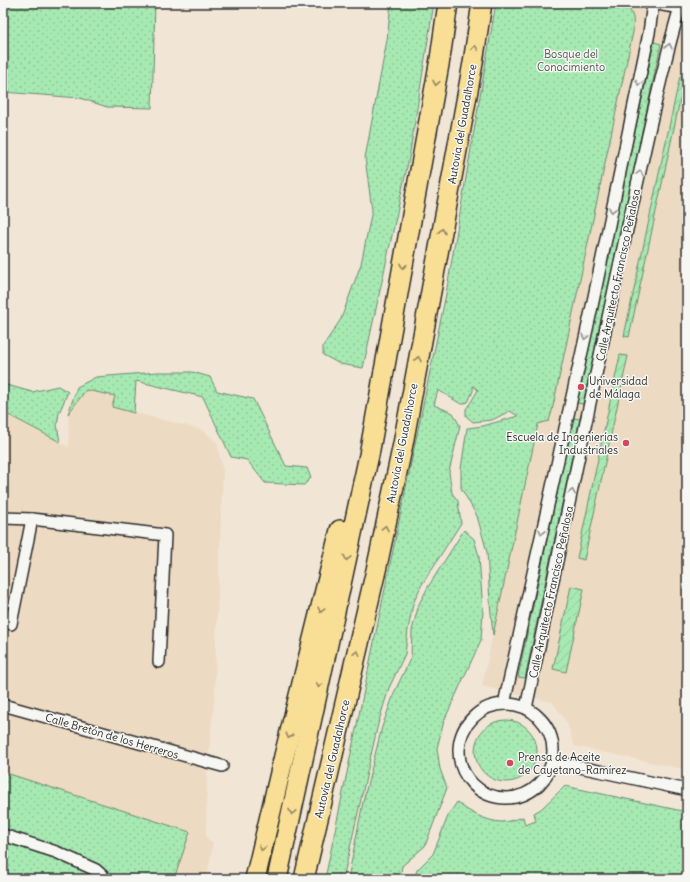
<svg xmlns="http://www.w3.org/2000/svg" width="690" height="882" font-family="Delius,sans-serif">
  <style>
    .built { fill: #eddac2 }
    .grass { fill: url(#grass-dots); stroke: #698a6f }
    .garden { fill: url(#garden-furrows); stroke: #698a6f }
    .lines { fill: none; stroke-linecap: round; stroke-linejoin: round }
    .minor-casing { stroke: #2b2b2b; stroke-width: 14 }
    .motorway-casing { stroke: #2b2b2b; stroke-width: 22 }
    .minor { stroke: #f6f6f2; stroke-width: 11 }
    .motorway { stroke: #f9df96; stroke-width: 19 }
    .oneway { stroke: #90908e }
    .oneway2 { stroke: #928560 }
    .poi-dot { fill: #d1495b; stroke: #f6f6f2; stroke-width: 1.5 }
    .labels { text-anchor: middle; dominant-baseline: central; stroke-width: 3; stroke-linejoin: round; paint-order: stroke }
    .park-label { font-size: 11px; fill: #4a5a4d; stroke: #f6f6f2 }
    .street-label { font-size: 11px; fill: #2b2b2b; stroke: #f6f6f2 }
    .poi-label { font-size: 11px; fill: #2b2b2b; stroke: #f6f6f2; text-anchor: start }
  </style>
  <defs>
    <pattern id="grass-dots" width="8" height="8" patternUnits="userSpaceOnUse"><rect width="8" height="8" fill="#a7e9b3"/><path d="M2 2h.1M6 6h.1" fill="none" stroke="#90c89a" stroke-width="1.8" stroke-linecap="round"/></pattern>
    <pattern id="garden-furrows" width="10" height="10" patternUnits="userSpaceOnUse"><rect width="10" height="10" fill="#a7e9b3"/><path d="M-1 1l2-2M0 10L10 0M9 11l2-2" fill="none" stroke="#90c89a"/></pattern>
  </defs>
  <rect width="100%" height="100%" fill="#f1e6d6"/>
  <filter id="ink" filterUnits="userSpaceOnUse"><feTurbulence type="fractalNoise" baseFrequency=".025" numOctaves="2"/><feDisplacementMap in="SourceGraphic" scale="8" xChannelSelector="R" yChannelSelector="G"/><feConvolveMatrix kernelMatrix="1 2 1 2 8 2 1 2 1" color-interpolation-filters="sRGB"/></filter>
  <g filter="url(#ink)">
    <g class="built">
      <path d="M519 3H687V770L574 746 567 723 552 702 482 686 538 424 519 416 491 401Z"/>
      <path d="M86 390 116 396 113 407 203 430 217 443 223 471 216 643 215 694 207 771 206 836 209 841 213 842 207 879H160L3 827V412L69 447 68 414Z"/>
    </g>
    <g class="grass">
      <path d="M3 3H155L152 108 107 107 80 98 3 92Z"/>
      <path d="M391 3H434L409 158 363 368 340 364 323 355V346L341 319 361 264 372 210 365 158 387 40Z"/>
      <path d="M496 3H624C634 14 634 17 633 32L552 411 549 421 538 424 493 635 490 603 487 552 477 516 461 488V469L467 428 483 426 518 416 510 411 492 420 473 422 466 416V409L471 402 478 390 473 386V391L468 402 461 404 438 390 434 405 453 413 460 426 449 472 452 493 458 501 461 523 421 586 413 604 408 630 405 654 389 688 378 724 343 879H325L446 294Z"/>
      <path d="M654 42 661 44 583 404 577 403Z"/>
      <path d="M158 372H192L210 377 217 391 253 399 286 466 307 468 311 478 304 485 265 483 247 460 231 457 203 397 136 381 134 413 112 407 115 396 86 390 68 414 77 387 96 377Z"/>
      <path d="M3 384 32 392 58 386 68 392 59 413 57 425 60 442 3 412Z"/>
      <path d="M573 418 580 419 525 678 518 677Z"/>
      <path d="M464 530 474 539 479 556 483 611 481 640 444 721 437 748 440 769 447 788 425 846 402 866 400 879H348L363 802 382 727 395 691 411 657 412 630 419 604 428 587Z"/>
      <circle cx="506" cy="751" r="31"/>
      <path d="M3 772 190 832 174 879H3Z"/>
      <path d="M565 786 687 812V879H414L417 870 433 854 448 816 457 802C468 812 486 821 501 822 508 822 516 819 523 817L525 825 536 821 534 813 541 809Z"/>
    </g>
    <g class="garden">
      <path d="M680 76 685 77 629 337 624 336Z"/>
      <path d="M620 355 628 356 584 560 577 558Z"/>
      <path d="M571 586 584 589 566 672 553 669Z"/>
    </g>
    <g class="lines">
      <defs>
        <g id="minor">
          <path d="M654 3C665 6 675 8 686 6"/>
          <path d="M3 518 32 519 165 535 159 662"/>
          <path d="M11 624 32 519"/>
          <circle cx="506" cy="751" r="47"/>
          <path d="M504 704 591 311 649 33 653 3"/>
          <path d="M3 705 222 766"/>
          <path d="M526 708C561 546 593 383 629 221 645 150 659 78 680 7"/>
          <path d="M552 761 687 790"/>
          <path d="M3 835 56 852 96 870 106 879"/>
        </g>
        <g id="motorway">
          <path d="M255 879 284 756 340 530"/>
          <path d="M277 879 369 455 440 59 448 3"/>
          <path d="M304 879 377 566 403 444 473 63 482 3"/>
        </g>
      </defs>
      <use href="#minor" class="minor-casing"/>
      <use href="#motorway" class="motorway-casing"/>
      <use href="#minor" class="minor"/>
      <use href="#motorway" class="motorway"/>
    </g>
    <defs><path id="oneway-chevron" d="M-2-3.5L2.5 0L-2 3.5" fill="none" stroke-width="1.6" stroke-linecap="round" stroke-linejoin="round"/></defs>
    <g class="oneway">
      <use href="#oneway-chevron" transform="translate(669 46) rotate(-77)"/>
      <use href="#oneway-chevron" transform="translate(639 83) rotate(102)"/>
      <use href="#oneway-chevron" transform="translate(640 173) rotate(-77)"/>
      <use href="#oneway-chevron" transform="translate(612 210) rotate(102)"/>
      <use href="#oneway-chevron" transform="translate(585 337) rotate(103)"/>
      <use href="#oneway-chevron" transform="translate(572 492) rotate(-78)"/>
      <use href="#oneway-chevron" transform="translate(542 532) rotate(102)"/>
    </g>
    <g class="oneway2">
      <use href="#oneway-chevron" transform="translate(475 48) rotate(-82)"/>
      <use href="#oneway-chevron" transform="translate(436 83) rotate(100)"/>
      <use href="#oneway-chevron" transform="translate(442 231) rotate(-80)"/>
      <use href="#oneway-chevron" transform="translate(403 266) rotate(100)"/>
      <use href="#oneway-chevron" transform="translate(418 359) rotate(-80)"/>
      <use href="#oneway-chevron" transform="translate(385 528) rotate(-78)"/>
      <use href="#oneway-chevron" transform="translate(347 558) rotate(102)"/>
      <use href="#oneway-chevron" transform="translate(321 610) rotate(104)"/>
      <use href="#oneway-chevron" transform="translate(357 653) rotate(-77)"/>
      <use href="#oneway-chevron" transform="translate(319 685) rotate(102)"/>
      <use href="#oneway-chevron" transform="translate(289 736) rotate(104)"/>
      <use href="#oneway-chevron" transform="translate(292 812) rotate(102)"/>
      <use href="#oneway-chevron" transform="translate(262 848) rotate(103)"/>
    </g>
  </g>
  <g class="poi-dot">
    <circle cx="581" cy="387" r="4"/>
    <circle cx="626" cy="443" r="4"/>
    <circle cx="510" cy="763" r="4"/>
  </g>
  <g class="labels">
    <g class="park-label">
      <text x="571" y="54">Bosque del<tspan x="571" dy="13">Conocimiento</tspan></text>
    </g>
    <g class="street-label">
      <text transform="translate(462 124) rotate(-80)">Autovía del Guadalhorce</text>
      <text transform="translate(618 275) rotate(-78)">Calle Arquitecto Francisco Peñalosa</text>
      <text transform="translate(402 443) rotate(-79)">Autovía del Guadalhorce</text>
      <text transform="translate(551 592) rotate(-78)">Calle Arquitecto Francisco Peñalosa</text>
      <text transform="translate(112 736) rotate(16)">Calle Bretón de los Herreros</text>
      <text transform="translate(332 759) rotate(-77)">Autovía del Guadalhorce</text>
    </g>
    <g class="poi-label">
      <text x="589" y="381">Universidad<tspan x="589" dy="13">de Málaga</tspan></text>
      <text x="618" y="437" text-anchor="end">Escuela de Ingenierías<tspan x="618" dy="13">Industriales</tspan></text>
      <text x="518" y="757">Prensa de Aceite<tspan x="518" dy="13">de Cayetano-Ramírez</tspan></text>
    </g>
  </g>
  <rect width="690" height="882" fill="none" stroke="#f6f6f2" stroke-width="16"/>
  <rect x="8" y="8" width="674" height="866" fill="none" stroke="#2b2b2b" stroke-width="1.5" filter="url(#ink)"/>
</svg>
